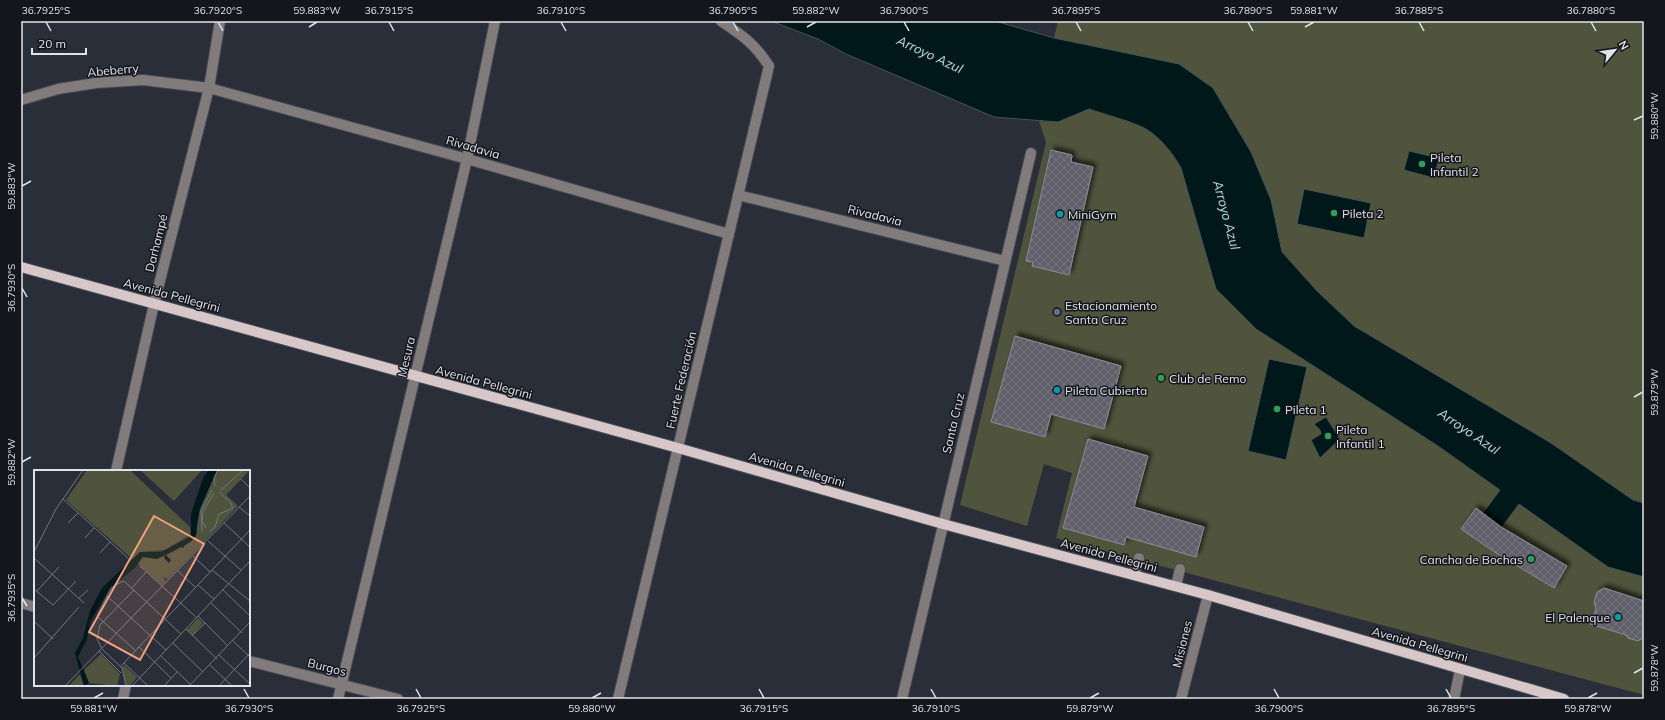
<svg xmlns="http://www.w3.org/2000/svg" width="1665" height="720" font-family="Mulish,sans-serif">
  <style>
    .garden { fill: #51543c }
    .water { fill: #001819; stroke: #435558 }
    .building { fill: url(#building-cross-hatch); stroke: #8d8a98; filter: url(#shadow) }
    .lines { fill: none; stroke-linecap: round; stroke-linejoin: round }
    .minor-casing { stroke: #464b55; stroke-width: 12 }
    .major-casing { stroke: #464b55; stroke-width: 12 }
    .minor { stroke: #827b7b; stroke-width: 10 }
    .major { stroke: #d7c7c8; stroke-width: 10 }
    .ticks { fill: none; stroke: #dfe3ea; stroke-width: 1.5 }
    .leisure-dot { fill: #2e9e5b; stroke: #14161b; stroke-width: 1.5 }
    .culture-dot { fill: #0f9aa8; stroke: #14161b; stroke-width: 1.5 }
    .service-dot { fill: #5c6f8a; stroke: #14161b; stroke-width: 1.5 }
    .labels { text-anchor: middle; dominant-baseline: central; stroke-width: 3; stroke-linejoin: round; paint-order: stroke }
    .street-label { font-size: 12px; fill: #dfe3ea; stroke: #14161b }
    .poi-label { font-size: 12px; fill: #dfe3ea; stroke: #14161b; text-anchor: start }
    .water-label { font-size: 13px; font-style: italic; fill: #9be8e7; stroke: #14161b }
    .inset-road { fill: none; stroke: #727680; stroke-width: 1 }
    .view { fill: #f2a17e; fill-opacity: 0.15; stroke: #f2a17e; stroke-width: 2 }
    .inset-edge { fill: none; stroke: #dfe3ea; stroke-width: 2 }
    .neatline { fill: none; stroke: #dfe3ea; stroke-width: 1.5 }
    .ticks-label { font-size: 10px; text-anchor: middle; fill: #dfe3ea }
  </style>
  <defs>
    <pattern id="building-cross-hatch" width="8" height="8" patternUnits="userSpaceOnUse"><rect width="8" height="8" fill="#615e6b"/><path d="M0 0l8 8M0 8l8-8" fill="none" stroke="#777580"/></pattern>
    <filter id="shadow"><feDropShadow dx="3.5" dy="-3.5" stdDeviation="2" flood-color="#0009"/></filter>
  </defs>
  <rect width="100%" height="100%" fill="#292e39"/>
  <g class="garden">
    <path d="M1058 21H1644V503L1633 500 1551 443 1354 326 1317 291 1282 252 1271 200 1251 152 1213 88 1179 64 1054 38Z"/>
    <path d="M1089 109C1106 115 1124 119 1140 126 1157 133 1173 153 1181 168L1216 289 1256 329 1438 446 1608 567 1644 577V695L1056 538 1072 473 1044 464 1027 526 960 505 1046 142 1039 121 1058 122Z"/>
  </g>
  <g class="water">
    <path d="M771 21H995L1054 38 1179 64 1213 88 1251 152 1271 200 1282 252 1317 291 1354 326 1551 443 1633 500 1644 503V577L1608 567 1519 504 1502 527 1483 513 1500 490 1438 446 1256 329 1216 289 1181 168C1173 153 1157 133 1140 126 1124 119 1106 115 1089 109L1058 122 994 117 846 54 818 39Z"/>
    <path d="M1409 151 1439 158 1434 178 1404 170Z"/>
    <path d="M1304 189 1371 203 1364 238 1297 224Z"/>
    <path d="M1269 359 1307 367 1286 460 1248 451Z"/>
    <path d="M1326 417 1340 439 1320 458 1311 440 1321 434 1320 430 1314 424Z"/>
  </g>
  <g class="building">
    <path d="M1051 150 1072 155 1071 162 1093 167 1069 275 1032 266 1033 262 1026 261Z"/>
    <path d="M1015 336 1121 366 1104 429 1051 414 1045 437 991 422Z"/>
    <path d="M1088 439 1148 456 1134 507 1204 527 1196 557 1126 537 1124 545 1063 528Z"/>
    <path d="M1476 508 1501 527 1567 566 1554 588 1496 553 1461 529Z"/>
    <path d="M1604 588 1644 601V637L1638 641 1628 638 1626 635 1590 624 1596 609 1594 602 1597 592Z"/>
  </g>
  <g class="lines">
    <defs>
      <g id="minor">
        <path d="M21 100 58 89 96 83 143 80 209 88 467 159 729 234"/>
        <path d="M738 195 1005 261"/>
        <path d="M116 471 154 304 209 88 220 21"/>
        <path d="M1134 575 1139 558"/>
        <path d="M1176 586 1180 569"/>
        <path d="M21 603 35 607"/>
        <path d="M249 661 398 699"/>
        <path d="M123 699 126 685"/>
        <path d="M338 699 467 159 495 21"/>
        <path d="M618 699 769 66C754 43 743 36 721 21"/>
        <path d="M902 699 1031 153"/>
        <path d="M1181 699 1208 595"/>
        <path d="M1454 699 1460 670"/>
      </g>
      <path id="major" d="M21 267 678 448 943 524 1208 595 1564 699"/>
    </defs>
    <use href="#minor" class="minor-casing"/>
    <use href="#major" class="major-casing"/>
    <use href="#minor" class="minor"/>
    <use href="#major" class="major"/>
  </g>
  <path class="ticks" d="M46 22 51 31M218 22 223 31M389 22 394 31M561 22 566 31M733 22 738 31M904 22 909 31M1076 22 1081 31M1248 22 1253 31M1419 22 1424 31M1591 22 1596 31M309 27 317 22M807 27 816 22M1305 27 1314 22M1634 120 1643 116M22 186 31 181M22 288 27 297M1634 397 1643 392M22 462 31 457M22 598 27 606M1634 673 1643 668M244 689 249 698M416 689 421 698M759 689 764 698M931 689 936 698M1274 689 1279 698M1446 689 1451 698M94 698 103 693M592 698 601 693M1090 698 1099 693M1588 698 1597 693"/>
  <g class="leisure-dot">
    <circle cx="1422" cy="164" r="4"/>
    <circle cx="1334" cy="213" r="4"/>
    <circle cx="1161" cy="378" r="4"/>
    <circle cx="1277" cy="409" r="4"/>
    <circle cx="1328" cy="436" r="4"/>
    <circle cx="1531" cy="559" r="4"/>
  </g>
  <g class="culture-dot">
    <circle cx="1060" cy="214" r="4"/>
    <circle cx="1057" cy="390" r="4"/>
    <circle cx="1618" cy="617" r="4"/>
  </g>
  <circle class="service-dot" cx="1057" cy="312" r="4"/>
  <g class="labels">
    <g class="street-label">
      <text transform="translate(113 70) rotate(-5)">Abeberry</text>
      <text transform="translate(473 147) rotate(16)">Rivadavia</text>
      <text transform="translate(875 215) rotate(14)">Rivadavia</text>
      <text transform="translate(156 243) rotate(-76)">Darhampé</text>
      <text transform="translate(172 295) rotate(15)">Avenida Pellegrini</text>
      <text transform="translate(406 357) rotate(-77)">Mesura</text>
      <text transform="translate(681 380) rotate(-77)">Fuerte Federación</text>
      <text transform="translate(484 382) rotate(15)">Avenida Pellegrini</text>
      <text transform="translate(953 423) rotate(-77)">Santa Cruz</text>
      <text transform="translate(797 469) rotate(16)">Avenida Pellegrini</text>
      <text transform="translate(1109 555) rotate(15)">Avenida Pellegrini</text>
      <text transform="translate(1182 644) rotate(-76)">Misiones</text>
      <text transform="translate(1420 644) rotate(16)">Avenida Pellegrini</text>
      <text transform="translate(327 667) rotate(14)">Burgos</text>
    </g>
    <g class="poi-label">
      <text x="1430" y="157">Pileta<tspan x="1430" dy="14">Infantil 2</tspan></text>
      <text x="1342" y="213">Pileta 2</text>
      <text x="1068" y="214">MiniGym</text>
      <text x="1065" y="305">Estacionamiento<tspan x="1065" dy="14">Santa Cruz</tspan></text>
      <text x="1169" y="378">Club de Remo</text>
      <text x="1065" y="390">Pileta Cubierta</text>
      <text x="1285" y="409">Pileta 1</text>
      <text x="1336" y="429">Pileta<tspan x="1336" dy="14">Infantil 1</tspan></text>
      <text x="1523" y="559" text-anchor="end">Cancha de Bochas</text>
      <text x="1610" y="617" text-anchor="end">El Palenque</text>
    </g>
    <g class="water-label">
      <text transform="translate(930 54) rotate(25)">Arroyo Azul</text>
      <text transform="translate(1227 215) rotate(75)">Arroyo Azul</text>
      <text transform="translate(1469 431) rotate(34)">Arroyo Azul</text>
    </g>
  </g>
  <g transform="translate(34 470)">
    <rect width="216" height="216" fill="#292e39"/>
    <path d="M183 0H216L192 25 204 36 171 71 163 64V47ZM164 148 169 153 159 165 153 160ZM67 184 86 204 83 216 56 213 51 216 55 213 50 200ZM90 195 103 207 96 216H92L88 197ZM46 204 50 216H35Z" fill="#51543c"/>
    <path d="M53 0H96L156 57 157 64 131 80 105 82 99 90 32 30ZM106 0H168L140 31ZM186 0H204L190 15H186L181 8ZM163 64 171 71 134 109 128 107 132 111 128 115 104 94 109 87H127L157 72Z" fill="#51543c"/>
    <path d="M175 0H183L166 38 161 68 150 76V78L147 77 132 85 137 90 135 93 130 88 131 85 123 89 108 87 102 97 76 118 56 152 53 169 44 187 55 213 50 216 41 183 49 168 56 141 68 118 106 82H127L154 68 157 64V44L169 8Z" fill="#001819"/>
    <path class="inset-road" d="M207 9 216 18M181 16 180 8 184 0M186 21 209 0M29 29 96 90M205 37 216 46M34 53 44 43M190 53 216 77M172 58 168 51 169 42 180 23M168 61 167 41 178 20M176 61 181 57 185 44 199 38 196 32 185 22M51 68 60 58M174 71 207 100M0 82 22 39 49 0M66 83 76 72M159 86 176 102M0 88 50 133M106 96 163 148M178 100 216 131M144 101 162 118M164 115 180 129M98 118 112 102M0 119 19 135 42 111M189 120 216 146M3 121 25 97M73 126 132 180M45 128 54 120M177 133 208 163M164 146 194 176M0 151 19 169M152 159 183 189M158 166 171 153M198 170 216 187M139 173 169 202M105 177 137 208M68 179 63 169 66 155 100 120M68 179 88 198 92 216M65 181 87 203M102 181 63 146 77 118 87 112 90 111 147 164M185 185 216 214M127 186 157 215M0 188 45 137M90 193 114 216M175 194 198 216M86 197 216 60M31 216 216 26M98 216 216 91M130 216 143 202M155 216 216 152M185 216 216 183"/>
    <path class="view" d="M120 46 170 74 106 190 55 162Z"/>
    <rect width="216" height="216" class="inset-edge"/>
  </g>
  <rect width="1665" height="720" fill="none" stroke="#14161b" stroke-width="44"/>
  <g transform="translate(1615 50) rotate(61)" stroke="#14161b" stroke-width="3" paint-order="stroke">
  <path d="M0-3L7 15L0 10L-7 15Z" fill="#dfe3ea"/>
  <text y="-6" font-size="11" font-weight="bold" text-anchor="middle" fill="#dfe3ea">N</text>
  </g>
  <path d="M32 48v6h54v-6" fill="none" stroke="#dfe3ea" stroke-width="2"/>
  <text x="38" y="48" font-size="12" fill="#dfe3ea" stroke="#14161b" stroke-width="3" paint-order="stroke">20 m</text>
  <rect x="22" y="22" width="1621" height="676" class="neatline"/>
  <g class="ticks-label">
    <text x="46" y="14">36.7925°S</text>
    <text x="218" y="14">36.7920°S</text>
    <text x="317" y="14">59.883°W</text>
    <text x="389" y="14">36.7915°S</text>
    <text x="561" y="14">36.7910°S</text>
    <text x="733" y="14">36.7905°S</text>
    <text x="816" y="14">59.882°W</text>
    <text x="904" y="14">36.7900°S</text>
    <text x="1076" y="14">36.7895°S</text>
    <text x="1248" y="14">36.7890°S</text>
    <text x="1314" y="14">59.881°W</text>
    <text x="1419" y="14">36.7885°S</text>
    <text x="1591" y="14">36.7880°S</text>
    <text transform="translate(1654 116) rotate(-90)" y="4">59.880°W</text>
    <text transform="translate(11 186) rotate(-90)" y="4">59.883°W</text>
    <text transform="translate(11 288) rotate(-90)" y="4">36.7930°S</text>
    <text transform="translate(1654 392) rotate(-90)" y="4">59.879°W</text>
    <text transform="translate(11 462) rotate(-90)" y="4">59.882°W</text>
    <text transform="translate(11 598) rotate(-90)" y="4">36.7935°S</text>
    <text transform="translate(1654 668) rotate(-90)" y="4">59.878°W</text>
    <text x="94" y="712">59.881°W</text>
    <text x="249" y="712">36.7930°S</text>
    <text x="421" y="712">36.7925°S</text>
    <text x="592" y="712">59.880°W</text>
    <text x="764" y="712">36.7915°S</text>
    <text x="936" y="712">36.7910°S</text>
    <text x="1090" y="712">59.879°W</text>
    <text x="1279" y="712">36.7900°S</text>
    <text x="1451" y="712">36.7895°S</text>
    <text x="1588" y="712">59.878°W</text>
  </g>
</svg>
